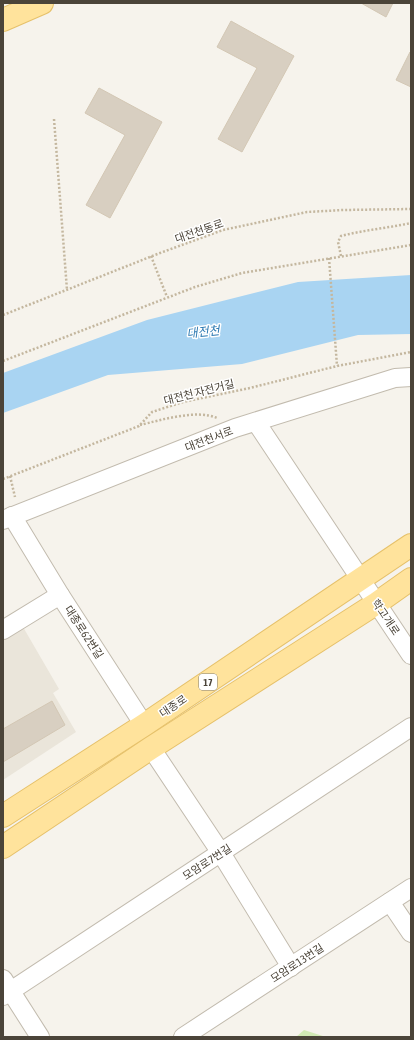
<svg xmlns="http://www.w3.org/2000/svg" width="414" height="1040" font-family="'Asap Condensed','Noto Sans KR',sans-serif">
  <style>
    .residential { fill: #eae5da }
    .green { fill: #d2eab5 }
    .water { fill: #a9d4f2 }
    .building { fill: #d8cfc1; stroke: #d3c7b4 }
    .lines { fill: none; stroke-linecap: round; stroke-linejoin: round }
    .street-casing { stroke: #c2bbae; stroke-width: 20 }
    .primary-casing { stroke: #e6c16a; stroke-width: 24 }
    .path { stroke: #c4b79f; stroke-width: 2.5; stroke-dasharray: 2 2; stroke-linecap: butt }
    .street { stroke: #fff; stroke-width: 18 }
    .primary { stroke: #ffe39c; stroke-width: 22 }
    .labels { text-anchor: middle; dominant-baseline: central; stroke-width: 3; stroke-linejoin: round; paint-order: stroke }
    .shield { fill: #fff; stroke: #817c74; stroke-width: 1 }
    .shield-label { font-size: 10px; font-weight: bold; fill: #4b4439 }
    .street-label { font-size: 11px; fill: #4b4439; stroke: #fff }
    .water-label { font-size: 12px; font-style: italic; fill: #2e7ab2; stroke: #fff }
  </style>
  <rect width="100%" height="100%" fill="#f6f3ec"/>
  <path class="residential" d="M23 627 59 689 53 693 76 732 3 780V639Z"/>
  <path class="green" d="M304 1030 326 1037H296Z"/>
  <path class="water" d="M411 275V334L358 335 242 364 108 375 3 413V373L147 320 298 282Z"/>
  <g class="building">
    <path d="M361 3H393L386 17Z"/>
    <path d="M231 21 294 56 242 152 218 139 257 68 217 47Z"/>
    <path d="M410 52H411V87L396 80Z"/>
    <path d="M99 88 162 122 110 218 86 205 125 135 85 113Z"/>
    <path d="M52 701 65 725 3 762V729Z"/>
  </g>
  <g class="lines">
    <defs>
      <g id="street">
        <path d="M256 422 411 655"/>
        <path d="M12 516 60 595 144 725"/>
        <path d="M3 520 235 428 395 378 411 377"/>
        <path d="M3 630 60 595"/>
        <path d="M151 748 221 853 291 967"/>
        <path d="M390 902 411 933"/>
        <path d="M3 979 40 1037"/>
        <path d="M3 996 411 727"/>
        <path d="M183 1037 411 888"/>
      </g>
      <g id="primary">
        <path d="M3 20 42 3"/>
        <path d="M3 816 144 725 411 545"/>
        <path d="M3 847 151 748 377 603 411 579"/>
      </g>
    </defs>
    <use href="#street" class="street-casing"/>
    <use href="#primary" class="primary-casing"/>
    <g class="path">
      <path d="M54 119 67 290"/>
      <path d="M151 256 167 297"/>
      <path d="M341 256 338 242 341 236C364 230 388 228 411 223"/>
      <path d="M329 258 337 366"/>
      <path d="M3 315 160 253 223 230 307 212 343 210 411 209"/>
      <path d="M3 361 195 287 242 273 411 245"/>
      <path d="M140 425C161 420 197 409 217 418"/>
      <path d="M10 476 15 497"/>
      <path d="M3 479 139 426 152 412 183 402 250 388 337 366 411 352"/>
    </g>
    <use href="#street" class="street"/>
    <use href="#primary" class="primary"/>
  </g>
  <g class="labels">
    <rect class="shield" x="199" y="674" width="18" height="16" rx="3"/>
    <g class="shield-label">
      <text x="208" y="682">17</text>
    </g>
    <g class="street-label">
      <text transform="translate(199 231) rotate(-19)">대전천동로</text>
      <text transform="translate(199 392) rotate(-14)">대전천 자전거길</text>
      <text transform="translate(209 439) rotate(-21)">대전천서로</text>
      <text transform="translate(386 617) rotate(56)">학고개로</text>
      <text transform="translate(84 632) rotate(57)">대종로62번길</text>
      <text transform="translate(173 706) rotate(-34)">대종로</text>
      <text transform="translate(207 862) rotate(-33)">모암로7번길</text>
      <text transform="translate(297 963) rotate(-33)">모암로13번길</text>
    </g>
    <g class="water-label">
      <text transform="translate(203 332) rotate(-6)">대전천</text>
    </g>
  </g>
  <rect width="414" height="1040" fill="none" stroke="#4b4439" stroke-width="8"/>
</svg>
